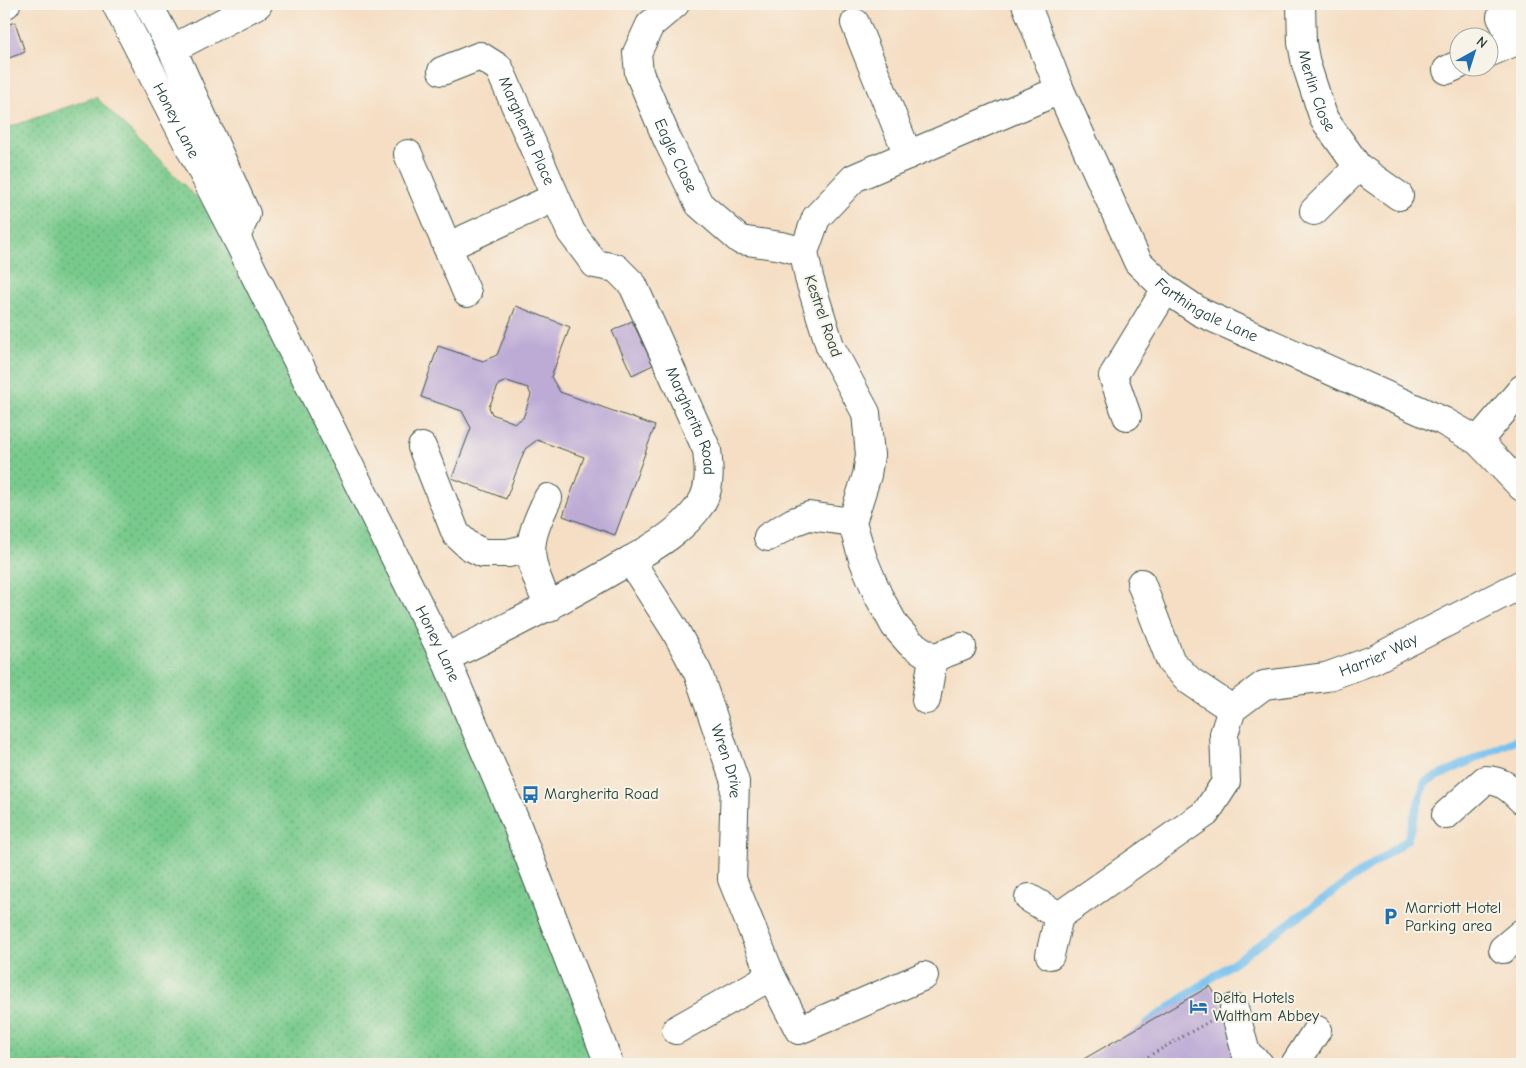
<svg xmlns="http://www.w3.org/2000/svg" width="1526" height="1068" font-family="'Comic Neue',sans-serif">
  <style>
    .grass { fill: url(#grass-dots); stroke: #4c8460 }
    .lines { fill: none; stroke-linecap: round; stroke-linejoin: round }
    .stream { stroke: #76c1ef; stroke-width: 8 }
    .building { fill: #bdabd5; fill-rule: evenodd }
    .minor-casing { stroke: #3f5549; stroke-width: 30 }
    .path { stroke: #3f5549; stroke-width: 3; stroke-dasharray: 1 4; stroke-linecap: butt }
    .minor { stroke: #fff; stroke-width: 28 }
    .labels { text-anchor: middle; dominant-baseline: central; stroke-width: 4; stroke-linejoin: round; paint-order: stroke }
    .street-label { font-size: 16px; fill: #1f3d34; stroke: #f7f3e8 }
    .poi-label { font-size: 16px; fill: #1f3d34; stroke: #f7f3e8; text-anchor: start }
  </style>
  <defs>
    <pattern id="grass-dots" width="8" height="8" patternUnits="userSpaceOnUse" patternTransform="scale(1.25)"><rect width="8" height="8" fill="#78ca8c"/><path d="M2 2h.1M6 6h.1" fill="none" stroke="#62a573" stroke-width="1.8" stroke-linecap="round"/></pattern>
  </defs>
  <rect width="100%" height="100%" fill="#f7f3e8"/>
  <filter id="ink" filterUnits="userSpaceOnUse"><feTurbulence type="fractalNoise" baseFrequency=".02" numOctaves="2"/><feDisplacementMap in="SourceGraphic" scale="10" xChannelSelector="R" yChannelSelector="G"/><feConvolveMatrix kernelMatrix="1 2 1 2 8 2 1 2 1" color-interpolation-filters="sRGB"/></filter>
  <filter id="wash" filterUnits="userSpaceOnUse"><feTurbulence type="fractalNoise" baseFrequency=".0096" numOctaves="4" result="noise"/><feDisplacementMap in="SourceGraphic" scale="20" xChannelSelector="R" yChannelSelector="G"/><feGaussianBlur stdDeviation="1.12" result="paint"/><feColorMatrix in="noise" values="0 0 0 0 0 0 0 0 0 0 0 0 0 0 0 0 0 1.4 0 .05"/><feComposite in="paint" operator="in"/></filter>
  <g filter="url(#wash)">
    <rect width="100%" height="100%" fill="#f5dec3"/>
    <path class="grass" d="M96 97 236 237 621 1064H4V129Z"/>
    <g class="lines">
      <path class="stream" d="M1146 1024 1407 840 1425 782 1522 737"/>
    </g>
    <g id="blocks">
      <g class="building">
        <path d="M15 22 25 52 4 60V26Z"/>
        <path d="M516 306 570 327 551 377 560 392 655 426 615 535 563 516 584 457 537 440 525 449 506 499 452 478 471 428 462 411 421 397 438 346 483 361 497 355ZM507 381 528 388 531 395 523 418 515 423 492 414 489 407 499 384Z"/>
        <path d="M632 321 653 365 632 375 612 331Z"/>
        <path d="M1210 986 1263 1064H1075Z"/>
      </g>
    </g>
  </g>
  <g filter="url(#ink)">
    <use href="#blocks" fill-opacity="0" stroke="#3f5549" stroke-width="1"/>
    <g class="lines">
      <defs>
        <g id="minor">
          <path id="s1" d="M116 4 236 237 445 658 516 823 609 1064"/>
          <path d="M148 4 172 49 246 214 236 237"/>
          <path id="s2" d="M675 4 650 25 637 53 639 73 668 141 699 204 740 240 782 246 804 252"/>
          <path id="s3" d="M1026 4 1060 90 1138 262 1166 289 1200 312 1443 421 1478 441 1522 487"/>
          <path id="s4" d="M1301 4 1302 43 1306 64 1324 119 1358 167 1399 196"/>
          <path d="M4 5 6 4"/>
          <path d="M855 23 908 155"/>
          <path d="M172 49 258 4"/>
          <path d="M1488 53 1514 42 1501 17 1522 4"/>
          <path d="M1447 70 1458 65"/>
          <path id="s5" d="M442 71 480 56 499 68 571 232 595 264 616 268 633 285 707 450C709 468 711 486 702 502 682 534 646 551 615 569 559 602 503 630 445 658"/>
          <path d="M408 154 467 293"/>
          <path d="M1314 211 1358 167"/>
          <path d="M447 247 554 198"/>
          <path d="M1127 416 1113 376 1166 289"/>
          <path d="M1478 441 1522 389"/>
          <path d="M422 447 456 534 469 546 483 553H508L530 548"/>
          <path d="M548 498C523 550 528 556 549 608"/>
          <path d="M768 537 793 522 809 516 852 522"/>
          <path id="s6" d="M630 560 675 630 698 673 735 782 732 879 771 976 799 1030 924 976"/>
          <path d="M1141 583 1171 662 1190 681 1232 709"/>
          <path d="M933 658 910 643 895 626 878 595 863 559 852 522 867 475 870 455 866 413 830 346 809 278 804 252 816 218 854 178 1060 90"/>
          <path d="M926 700 933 658 962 647"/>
          <path d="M1446 815 1485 780C1502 780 1511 789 1522 800"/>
          <path d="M1029 898 1059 916 1050 955"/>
          <path id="s7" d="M1059 916 1206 813 1226 782 1224 734 1232 709 1264 685 1326 677 1373 660 1522 584"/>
          <path d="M1503 949 1522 933"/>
          <path d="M1234 1008 1246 1053 1259 1064"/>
          <path d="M676 1030 771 976"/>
          <path d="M1295 1064 1317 1030"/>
        </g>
      </defs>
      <use href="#minor" class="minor-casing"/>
      <path class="path" d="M1135 1064 1210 1021"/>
      <use href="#minor" class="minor"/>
    </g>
  </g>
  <defs>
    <symbol id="bus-bare" viewBox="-9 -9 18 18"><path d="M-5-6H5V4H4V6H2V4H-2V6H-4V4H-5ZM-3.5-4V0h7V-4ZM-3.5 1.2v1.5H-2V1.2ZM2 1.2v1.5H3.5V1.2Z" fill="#1f6fb2" stroke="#f7f3e8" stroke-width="2.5" paint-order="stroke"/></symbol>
    <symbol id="parking-bare" viewBox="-9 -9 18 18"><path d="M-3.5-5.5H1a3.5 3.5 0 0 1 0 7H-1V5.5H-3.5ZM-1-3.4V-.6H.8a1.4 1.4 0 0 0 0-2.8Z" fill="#1f6fb2" stroke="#f7f3e8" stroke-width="2.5" paint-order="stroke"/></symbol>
    <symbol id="hotel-bare" viewBox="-9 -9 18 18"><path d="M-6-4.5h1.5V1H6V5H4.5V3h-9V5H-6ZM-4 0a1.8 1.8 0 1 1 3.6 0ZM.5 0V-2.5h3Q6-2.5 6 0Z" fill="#1f6fb2" stroke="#f7f3e8" stroke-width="2.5" paint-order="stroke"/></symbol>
  </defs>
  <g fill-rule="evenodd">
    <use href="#bus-bare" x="518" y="782" width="25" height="25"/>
    <use href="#parking-bare" x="1378" y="904" width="25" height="25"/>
    <use href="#hotel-bare" x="1186" y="994" width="25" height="25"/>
  </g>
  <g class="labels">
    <g class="street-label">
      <text stroke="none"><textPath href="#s4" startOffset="89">Merlin Close</textPath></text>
      <text stroke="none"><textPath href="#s1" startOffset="131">Honey Lane</textPath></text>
      <text stroke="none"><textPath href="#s5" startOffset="132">Margherita Place</textPath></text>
      <text stroke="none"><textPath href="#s2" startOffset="174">Eagle Close</textPath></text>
      <text stroke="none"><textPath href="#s3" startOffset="366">Farthingale Lane</textPath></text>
      <text transform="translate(823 316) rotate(71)">Kestrel Road</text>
      <text stroke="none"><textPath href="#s5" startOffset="476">Margherita Road</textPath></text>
      <text stroke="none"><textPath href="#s1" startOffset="716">Honey Lane</textPath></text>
      <text stroke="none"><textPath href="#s7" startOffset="450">Harrier Way</textPath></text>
      <text stroke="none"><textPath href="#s6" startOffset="225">Wren Drive</textPath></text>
    </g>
    <g class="poi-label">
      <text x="544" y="794">Margherita Road</text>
      <text x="1405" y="908">Marriott Hotel<tspan x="1405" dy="18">Parking area</tspan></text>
      <text x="1213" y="998">Delta Hotels<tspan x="1213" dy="18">Waltham Abbey</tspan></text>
    </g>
  </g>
  <rect width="1526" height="1068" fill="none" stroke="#f7f3e8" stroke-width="20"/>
  <g transform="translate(1474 52) rotate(39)"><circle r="24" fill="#f7f3e8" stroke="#a1aaa0"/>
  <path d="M0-4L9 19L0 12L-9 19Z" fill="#1f6fb2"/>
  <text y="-8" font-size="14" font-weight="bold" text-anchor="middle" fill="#1f3d34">N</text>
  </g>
</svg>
